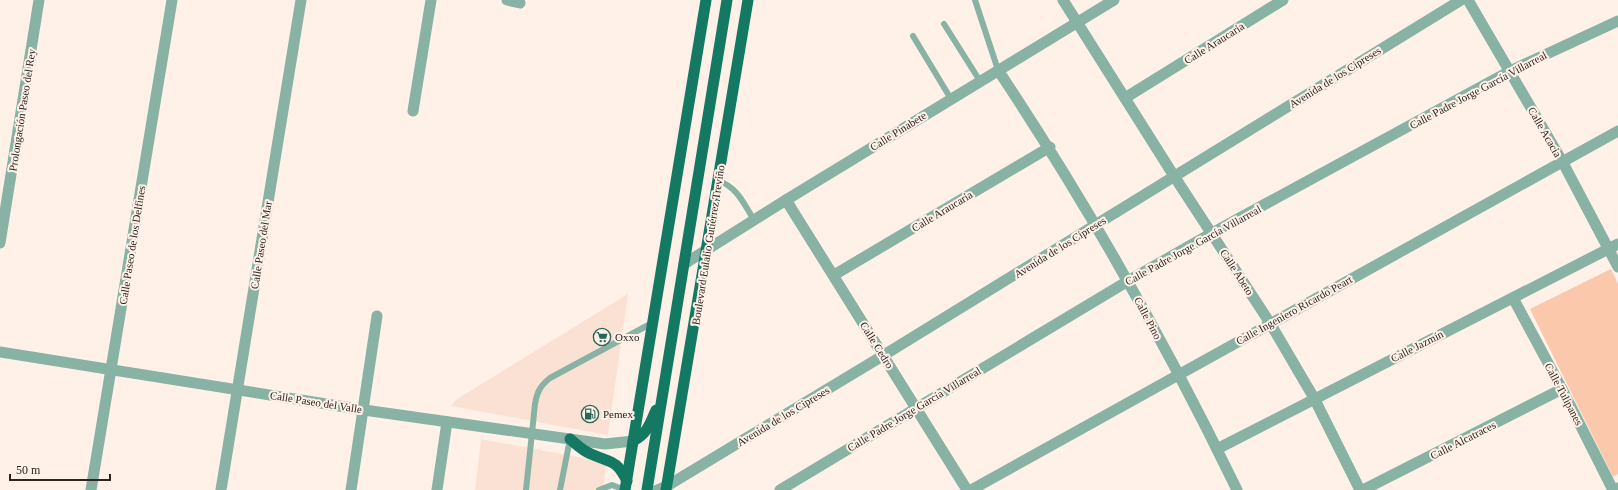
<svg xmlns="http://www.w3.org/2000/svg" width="1618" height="490" font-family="Georgia,serif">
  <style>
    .built { fill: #fbe1d3 }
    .green { fill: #fbc8ac }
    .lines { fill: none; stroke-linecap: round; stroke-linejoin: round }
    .service { stroke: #87b2a4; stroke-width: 6 }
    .minor { stroke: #87b2a4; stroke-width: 11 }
    .tertiary { stroke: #87b2a4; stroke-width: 11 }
    .primary { stroke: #147963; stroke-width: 11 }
    .labels { text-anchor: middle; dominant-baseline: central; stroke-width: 4; stroke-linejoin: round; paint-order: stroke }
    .street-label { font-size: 11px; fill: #2c2521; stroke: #fff0e8 }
    .poi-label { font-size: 11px; fill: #2c2521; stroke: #fff0e8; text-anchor: start }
  </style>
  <rect width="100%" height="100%" fill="#fff0e8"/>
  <g class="built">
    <path d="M628 294 608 435 451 406 457 399Z"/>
    <path d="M481 439 583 458 606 465 603 490H475Z"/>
  </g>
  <path class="green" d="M1611 269 1618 284V474L1613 477 1530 309Z"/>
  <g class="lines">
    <g class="service">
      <path d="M975 0 998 70"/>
      <path d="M944 24 980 81"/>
      <path d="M913 36 951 99"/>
      <path d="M719 181C737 187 744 204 754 220"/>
      <path d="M526 490 535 404C537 392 540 386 550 378L652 323"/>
      <path d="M560 490 570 439"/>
      <path d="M599 490 612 485 625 490"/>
    </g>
    <g class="minor">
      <path d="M507 0 520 3"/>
      <path d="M1063 0 1174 176 1270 323 1314 398 1360 490"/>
      <path d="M1468 0 1562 161 1618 267"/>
      <path d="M998 70C1087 204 1167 345 1237 490"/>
      <path d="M1125 98 1283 0"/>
      <path d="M413 111 431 0"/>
      <path d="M786 200 967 490"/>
      <path d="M0 243 39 0"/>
      <path d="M684 264 786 200 1114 0"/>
      <path d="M834 275 1050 147"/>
      <path d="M1513 298 1562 389 1613 490"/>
      <path d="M0 352 364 410 605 444 633 441"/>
      <path d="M1217 449 1618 244"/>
      <path d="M91 490 172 0"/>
      <path d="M221 490 301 0"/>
      <path d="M351 490 377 316"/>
      <path d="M437 490 447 422"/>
      <path d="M657 490 667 486 884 355 1461 0"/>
      <path d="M780 490 1128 281 1212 233 1510 71 1618 21"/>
      <path d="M971 490 1618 131"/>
      <path d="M1363 490 1562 389"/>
    </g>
    <path class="tertiary" d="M1615 490 1618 488"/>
    <g class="primary">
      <path d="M570 439C576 444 583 451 591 454 611 463 616 459 627 481"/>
      <path d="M633 441C647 434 650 424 656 410"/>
      <path d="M625 490 706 0"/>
      <path d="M647 490 727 0"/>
      <path d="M666 490 748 0"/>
    </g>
  </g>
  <defs>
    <symbol id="supermarket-ring" viewBox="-11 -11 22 22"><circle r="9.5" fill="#fff0e8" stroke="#266756" stroke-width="1.5"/><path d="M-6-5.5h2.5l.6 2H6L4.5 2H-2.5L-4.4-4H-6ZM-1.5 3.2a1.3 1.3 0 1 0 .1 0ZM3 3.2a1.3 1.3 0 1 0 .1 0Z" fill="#266756"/></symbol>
    <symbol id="fuel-ring" viewBox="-11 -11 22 22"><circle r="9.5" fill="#fff0e8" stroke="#266756" stroke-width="1.5"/><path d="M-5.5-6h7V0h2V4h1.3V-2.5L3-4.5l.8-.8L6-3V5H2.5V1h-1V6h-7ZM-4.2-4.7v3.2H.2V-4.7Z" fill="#266756"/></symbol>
  </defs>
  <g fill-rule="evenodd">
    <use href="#supermarket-ring" x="592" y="327" width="20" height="20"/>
    <use href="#fuel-ring" x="580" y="404" width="20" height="20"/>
  </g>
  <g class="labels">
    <g class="street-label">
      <text transform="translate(1214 43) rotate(-32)">Calle Araucaria</text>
      <text transform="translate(1335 77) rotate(-32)">Avenida de los Cipreses</text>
      <text transform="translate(1478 90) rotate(-28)">Calle Padre Jorge García Villarreal</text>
      <text transform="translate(22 110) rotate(-81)">Prolongación Paseo del Rey</text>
      <text transform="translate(898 131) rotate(-32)">Calle Pinabete</text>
      <text transform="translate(1545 132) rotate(60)">Calle Acacia</text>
      <text transform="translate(942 211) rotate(-31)">Calle Araucaria</text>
      <text transform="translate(132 245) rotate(-81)">Calle Paseo de los Delfines</text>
      <text transform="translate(261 245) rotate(-81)">Calle Paseo del Mar</text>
      <text transform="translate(708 245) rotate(-81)">Boulevard Eulalio Gutiérrez Treviño</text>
      <text transform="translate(1193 245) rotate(-29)">Calle Padre Jorge García Villarreal</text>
      <text transform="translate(1060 247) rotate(-32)">Avenida de los Cipreses</text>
      <text transform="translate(1237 272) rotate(57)">Calle Abeto</text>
      <text transform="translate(1294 310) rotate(-29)">Calle Ingeniero Ricardo Peart</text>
      <text transform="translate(1148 318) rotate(62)">Calle Pino</text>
      <text transform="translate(877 345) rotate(58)">Calle Cedro</text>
      <text transform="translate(1417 346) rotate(-27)">Calle Jazmín</text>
      <text transform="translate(1564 394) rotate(62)">Calle Tulipanes</text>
      <text transform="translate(316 402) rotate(9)">Calle Paseo del Valle</text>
      <text transform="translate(914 409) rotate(-31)">Calle Padre Jorge García Villarreal</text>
      <text transform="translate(783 416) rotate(-31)">Avenida de los Cipreses</text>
      <text transform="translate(1463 440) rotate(-27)">Calle Alcatraces</text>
    </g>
    <g class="poi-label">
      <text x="615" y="337">Oxxo</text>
      <text x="603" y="414">Pemex</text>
    </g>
  </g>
  <path d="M10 474v6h100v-6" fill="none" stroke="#2c2521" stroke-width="2"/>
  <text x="16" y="474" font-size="12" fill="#2c2521" stroke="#fff0e8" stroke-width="3" paint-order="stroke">50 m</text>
</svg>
